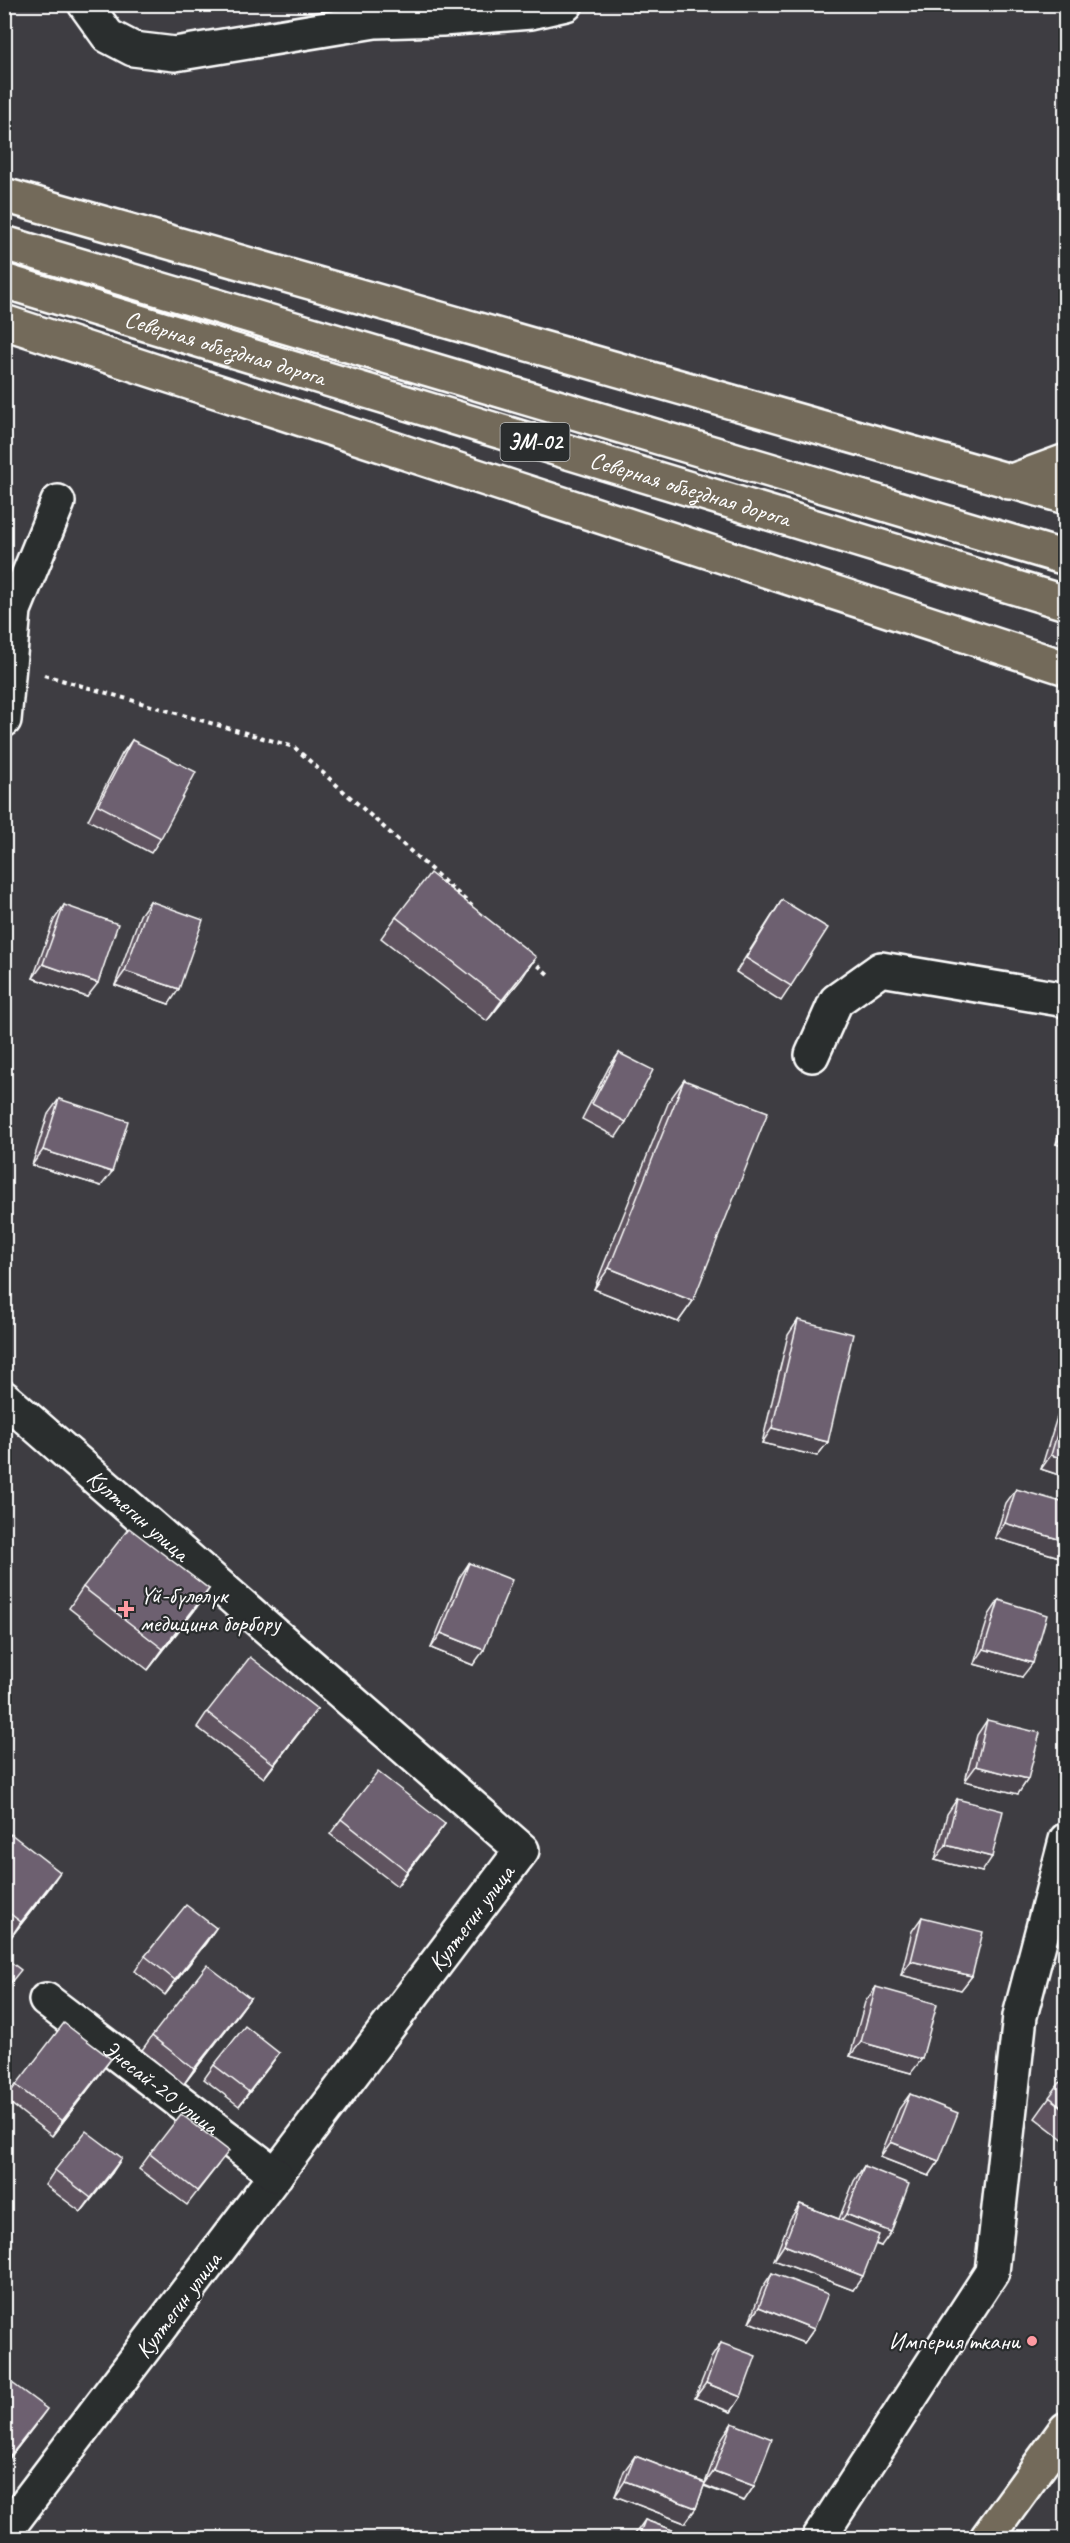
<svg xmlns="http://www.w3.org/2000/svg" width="1070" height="2543" font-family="Caveat,sans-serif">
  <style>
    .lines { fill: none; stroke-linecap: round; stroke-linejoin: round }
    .minor-casing { stroke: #fff; stroke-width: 38 }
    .major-casing { stroke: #fff; stroke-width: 38 }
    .highway-casing { stroke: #fff; stroke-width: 38 }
    .path { stroke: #fff; stroke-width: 4; stroke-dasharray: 4.5 4.5; stroke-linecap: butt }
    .minor { stroke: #2a2d2e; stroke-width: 33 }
    .major { stroke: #736b5a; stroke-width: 33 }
    .highway { stroke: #736b5a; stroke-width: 33 }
    .wall { fill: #5e535f; stroke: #fff; stroke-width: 1.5 }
    .shaded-wall { fill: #4c444e; stroke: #fff; stroke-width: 1.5 }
    .building { fill: #6d616f; stroke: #fff; stroke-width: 1.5 }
    .poi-dot { fill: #ff9aa2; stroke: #2a2d2e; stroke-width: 2 }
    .labels { text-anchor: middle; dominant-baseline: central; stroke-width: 4.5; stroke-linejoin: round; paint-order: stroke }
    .shield { fill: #2a2d2e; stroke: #bfc0c0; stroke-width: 1.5 }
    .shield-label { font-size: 22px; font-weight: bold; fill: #fff }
    .street-label { font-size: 24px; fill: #fff; stroke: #2a2d2e }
    .poi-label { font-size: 24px; fill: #fff; stroke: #2a2d2e; text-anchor: start }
  </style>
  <rect width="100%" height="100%" fill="#3e3d42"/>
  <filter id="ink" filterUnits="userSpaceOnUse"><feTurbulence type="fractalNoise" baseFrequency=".0167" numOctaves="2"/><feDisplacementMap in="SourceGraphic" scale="12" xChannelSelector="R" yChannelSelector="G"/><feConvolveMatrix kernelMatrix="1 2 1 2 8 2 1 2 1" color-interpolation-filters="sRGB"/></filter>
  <g filter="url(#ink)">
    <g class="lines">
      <defs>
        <g id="minor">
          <path d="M85 4 108 36 133 49 175 54 375 21 442 19 531 12 566 4"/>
          <path d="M4 720 14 610 58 502"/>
          <path d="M812 1055 836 1001 881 969 1066 1000"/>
          <path id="s1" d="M4 1398 522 1850 4 2533"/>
          <path id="s2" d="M46 2000 276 2175"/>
          <path d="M819 2538 992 2272 1020 2016 1066 1840"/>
        </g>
        <path id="major" d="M987 2538 1066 2429"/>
        <g id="highway">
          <path d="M4 195 1066 497"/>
          <path d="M4 243 1066 558"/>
          <path id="s3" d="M4 281 1066 603"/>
          <path d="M4 322 1066 668"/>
          <path d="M1009 482 1066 461"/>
        </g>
      </defs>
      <use href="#minor" class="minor-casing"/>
      <use href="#major" class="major-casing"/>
      <use href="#highway" class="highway-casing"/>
      <g class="path">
        <path d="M44 675 294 747 472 906"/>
        <path d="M531 959 551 977"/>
      </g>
      <use href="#minor" class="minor"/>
      <use href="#major" class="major"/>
      <use href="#highway" class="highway"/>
    </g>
    <g class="wall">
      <path d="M132 740 161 838 151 853 88 820 122 754Z"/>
      <path d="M782 900 791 986 781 1001 736 972Z"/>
      <path d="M150 901 169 1004 115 985 140 915Z"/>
      <path d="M64 905 87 997 33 978 54 920Z"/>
      <path d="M396 917 522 978 487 1021 381 938Z"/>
      <path d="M619 1053 626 1122 616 1137 582 1119 609 1067Z"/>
      <path d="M684 1080 693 1301 678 1322 594 1289 669 1101Z"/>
      <path d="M59 1099 101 1186 32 1165 48 1114Z"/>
      <path d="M1065 1106V1147L1056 1144Z"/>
      <path d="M798 1320 828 1442 817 1456 762 1443 788 1335Z"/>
      <path d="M1065 1404V1477L1041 1469 1057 1417Z"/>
      <path d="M1016 1489 1063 1558 995 1538 1006 1503Z"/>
      <path d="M469 1563 473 1665 431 1648 459 1578Z"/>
      <path d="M83 1587 209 1589 194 1611 148 1670 69 1608Z"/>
      <path d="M999 1600 1022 1677 974 1664 989 1615Z"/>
      <path d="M317 1709 264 1778 197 1727 207 1712Z"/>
      <path d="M987 1720 1028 1779 1018 1794 965 1781 977 1735Z"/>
      <path d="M957 1799 982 1872 935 1860 947 1814Z"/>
      <path d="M341 1819 445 1824 397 1886 330 1834Z"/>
      <path d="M4 1843 50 1887 11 1937 4 1932Z"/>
      <path d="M922 1917 972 1976 961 1990 901 1975 912 1931Z"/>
      <path d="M216 1928 165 1995 135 1971 145 1956Z"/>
      <path d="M876 1987 911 2073 850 2056 865 2002Z"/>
      <path d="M250 1998 239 2013 184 2084 142 2050 152 2036Z"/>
      <path d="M279 2053 239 2106 204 2079 214 2065Z"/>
      <path d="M100 2074 52 2136 5 2099 16 2085Z"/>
      <path d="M1065 2076V2141L1035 2118Z"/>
      <path d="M910 2094 939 2161 929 2176 880 2157 899 2109Z"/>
      <path d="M150 2154 218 2165 187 2205 139 2169Z"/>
      <path d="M864 2166 881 2246 875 2244 853 2290 774 2260 790 2219 800 2204 839 2219 854 2181Z"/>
      <path d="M55 2170 112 2173 81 2212 45 2185Z"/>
      <path d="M772 2273 814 2329 804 2343 749 2322 762 2288Z"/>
      <path d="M721 2343 741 2397 731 2412 695 2398 711 2358Z"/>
      <path d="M4 2377 36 2424 4 2465Z"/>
      <path d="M732 2423 754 2486 744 2501 704 2486 696 2508 685 2523 615 2496 624 2471 635 2456 705 2483 722 2438Z"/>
      <path d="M645 2520 694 2538H634L635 2534Z"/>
    </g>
    <g class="shaded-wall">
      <path d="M536 957 522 978 487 1021 502 1000Z"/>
      <path d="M43 964 98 983 87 997 33 978Z"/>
      <path d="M125 971 179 989 169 1004 115 985Z"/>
      <path d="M1065 1131V1147L1056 1144Z"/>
      <path d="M43 1150 112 1172 101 1186 32 1165Z"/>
      <path d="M609 1268 693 1301 678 1322 594 1289Z"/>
      <path d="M772 1428 828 1442 817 1456 762 1443Z"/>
      <path d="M1051 1455 1065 1459V1477L1041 1469Z"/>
      <path d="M1005 1523 1065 1541V1554L1063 1558 995 1538Z"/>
      <path d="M209 1589 194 1611 148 1670 163 1649Z"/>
      <path d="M441 1633 484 1650 473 1665 431 1648Z"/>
      <path d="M984 1649 1033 1663 1022 1677 974 1664Z"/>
      <path d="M317 1709 306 1724 264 1778 274 1764Z"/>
      <path d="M976 1766 1028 1779 1018 1794 965 1781Z"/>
      <path d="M445 1824 434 1838 397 1886 407 1871Z"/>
      <path d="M946 1845 992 1857 982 1872 935 1860Z"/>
      <path d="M60 1872 50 1887 11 1937 21 1922Z"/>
      <path d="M216 1928 206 1943 165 1995 175 1980Z"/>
      <path d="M911 1961 972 1976 961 1990 901 1975Z"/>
      <path d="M250 1998 239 2013 184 2084 194 2069Z"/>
      <path d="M861 2042 922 2059 911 2073 850 2056Z"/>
      <path d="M279 2053 269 2067 239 2106 249 2092Z"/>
      <path d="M111 2059 100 2074 52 2136 62 2121Z"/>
      <path d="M891 2142 939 2161 929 2176 880 2157Z"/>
      <path d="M122 2158 112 2173 81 2212 91 2198Z"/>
      <path d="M846 2214 891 2232 881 2246 836 2228Z"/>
      <path d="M784 2245 863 2276 853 2290 774 2260Z"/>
      <path d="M759 2307 814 2329 804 2343 749 2322Z"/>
      <path d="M706 2383 741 2397 731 2412 695 2398Z"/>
      <path d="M47 2409 36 2424 4 2465 11 2455Z"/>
      <path d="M714 2471 754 2486 744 2501 704 2485Z"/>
      <path d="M625 2481 696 2508 685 2523 615 2496Z"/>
    </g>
    <g class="building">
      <path d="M132 740 196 772 161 838 98 805Z"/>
      <path d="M430 873 536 957 502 1000 396 917Z"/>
      <path d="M782 900 828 928 791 986 746 958Z"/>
      <path d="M150 901 203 920 179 989 125 971Z"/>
      <path d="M64 905 118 924 98 983 43 964Z"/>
      <path d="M619 1053 653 1070 626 1122 592 1104Z"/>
      <path d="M684 1080 768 1112 693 1301 609 1268Z"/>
      <path d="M59 1099 128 1121 112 1172 43 1150Z"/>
      <path d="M798 1320 853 1334 828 1442 772 1428Z"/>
      <path d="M1065 1407V1459L1051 1455Z"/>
      <path d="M1016 1489 1065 1503V1541L1005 1523Z"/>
      <path d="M129 1528 209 1589 163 1649 83 1587Z"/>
      <path d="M469 1563 512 1580 484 1650 441 1633Z"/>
      <path d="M999 1600 1047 1615 1033 1663 984 1649Z"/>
      <path d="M250 1657 317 1709 274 1764 207 1712Z"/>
      <path d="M987 1720 1040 1733 1028 1779 976 1766Z"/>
      <path d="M378 1772 445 1824 407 1871 341 1819Z"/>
      <path d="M957 1799 1003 1811 992 1857 946 1845Z"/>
      <path d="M11 1834 60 1872 21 1922 4 1909V1843Z"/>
      <path d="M186 1905 216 1928 175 1980 145 1956Z"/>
      <path d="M922 1917 983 1932 972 1976 911 1961Z"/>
      <path d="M4 1957 21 1970 4 1991Z"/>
      <path d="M207 1965 250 1998 194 2069 152 2036Z"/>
      <path d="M876 1987 937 2004 922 2059 861 2042Z"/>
      <path d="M64 2023 111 2059 62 2121 16 2085Z"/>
      <path d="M245 2026 279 2053 249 2092 214 2065Z"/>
      <path d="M1065 2076V2109L1049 2097Z"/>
      <path d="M910 2094 958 2113 939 2161 891 2142Z"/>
      <path d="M181 2114 229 2151 197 2191 150 2154Z"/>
      <path d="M86 2131 122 2158 91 2198 55 2170Z"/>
      <path d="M864 2166 909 2184 891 2232 846 2214Z"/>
      <path d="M800 2204 879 2235 863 2276 784 2245Z"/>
      <path d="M772 2273 828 2294 814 2329 759 2307Z"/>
      <path d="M721 2343 756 2356 741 2397 706 2383Z"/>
      <path d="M4 2377 47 2409 11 2455 4 2450Z"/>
      <path d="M732 2423 772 2439 754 2486 714 2471Z"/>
      <path d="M635 2456 705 2483 696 2508 625 2481Z"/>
      <path d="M645 2520 694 2538H638Z"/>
    </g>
  </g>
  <g class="poi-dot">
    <path d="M123 1600h6v6h6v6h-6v6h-6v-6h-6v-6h6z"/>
    <circle cx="1032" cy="2341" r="6"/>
  </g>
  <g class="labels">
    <rect class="shield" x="500.5" y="423" width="69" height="38" rx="4.5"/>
    <g class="shield-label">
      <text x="535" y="442">ЭМ-02</text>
    </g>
    <g class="street-label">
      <text stroke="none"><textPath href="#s3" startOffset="231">Северная объездная дорога</textPath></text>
      <text stroke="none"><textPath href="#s3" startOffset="717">Северная объездная дорога</textPath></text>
      <text stroke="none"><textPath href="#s1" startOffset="178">Култегин улица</textPath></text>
      <text transform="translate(471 1918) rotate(-53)">Култегин улица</text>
      <text stroke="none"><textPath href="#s2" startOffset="144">Энесай-20 улица</textPath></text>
      <text transform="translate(178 2305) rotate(-53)">Култегин улица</text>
    </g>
    <g class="poi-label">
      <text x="140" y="1595">Үй-бүлөлүк<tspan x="140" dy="28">медицина борбору</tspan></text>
      <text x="1020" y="2341" text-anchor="end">Империя ткани</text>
    </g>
  </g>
  <rect width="1070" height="2543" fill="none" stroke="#2a2d2e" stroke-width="24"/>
  <rect x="12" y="12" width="1046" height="2519" fill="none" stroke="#fff" stroke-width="2" filter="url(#ink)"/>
</svg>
